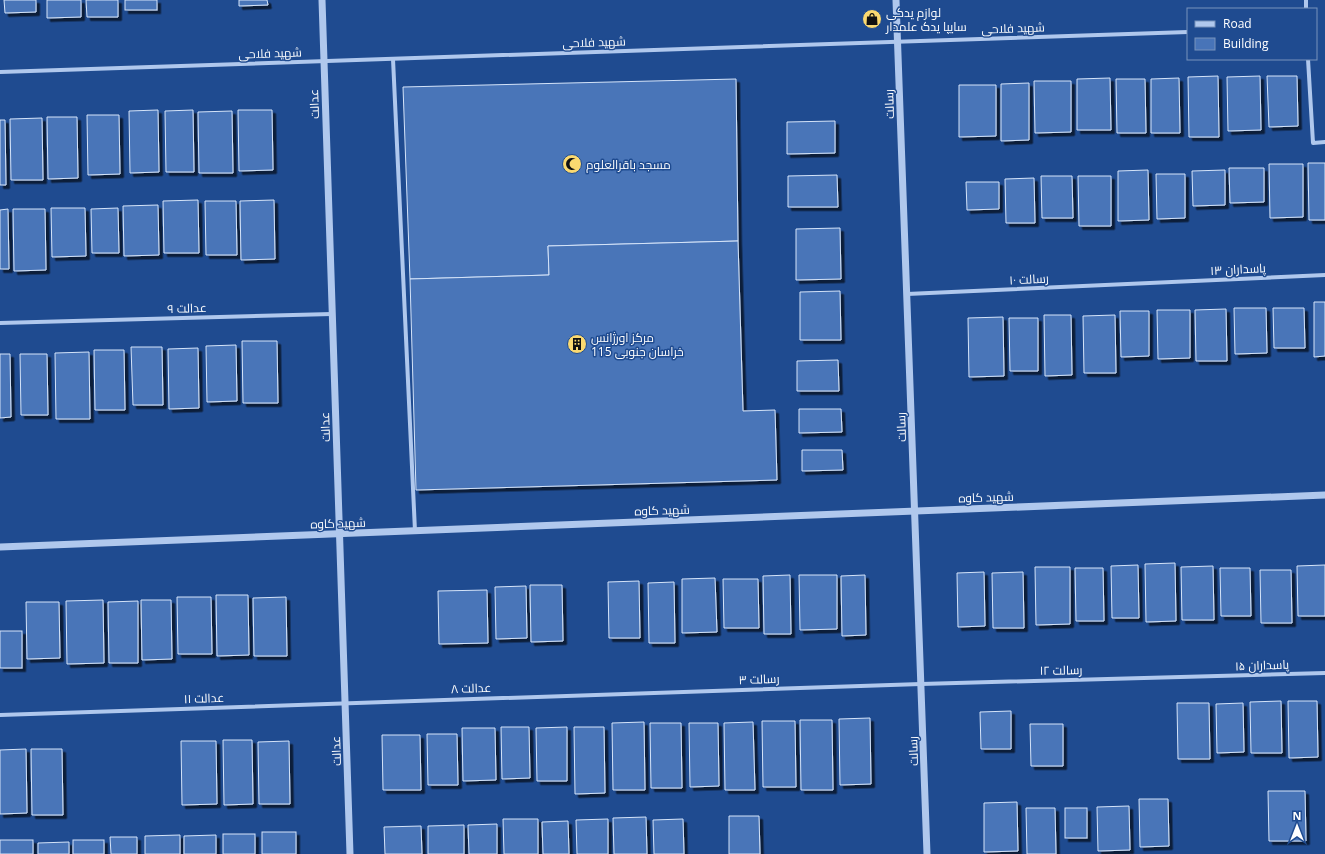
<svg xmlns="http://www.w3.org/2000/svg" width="1325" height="854" font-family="'Open Sans',Cairo,sans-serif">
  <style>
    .building { fill: #4874b8; stroke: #d5e4f9; filter: url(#shadow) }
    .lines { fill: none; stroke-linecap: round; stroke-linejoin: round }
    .minor { stroke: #b0c8ed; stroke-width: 4 }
    .tertiary { stroke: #b0c8ed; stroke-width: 7 }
    .labels { text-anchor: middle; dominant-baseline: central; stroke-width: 3; stroke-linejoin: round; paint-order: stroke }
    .poi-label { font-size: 12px; fill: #fff; stroke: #1f4b90; text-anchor: start }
    .street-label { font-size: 12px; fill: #fff; stroke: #1f4b90 }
  </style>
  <defs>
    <filter id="shadow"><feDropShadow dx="3.5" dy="3.5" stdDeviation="0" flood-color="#0009"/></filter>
  </defs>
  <rect width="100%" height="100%" fill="#1f4b90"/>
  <g class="building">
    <path d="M4 0H36V12L5 13Z"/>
    <path d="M47 0H81V17L47 18Z"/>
    <path d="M86 0H118V17H87Z"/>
    <rect x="125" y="0" width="32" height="10"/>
    <path d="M239 0H267L268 5 239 6Z"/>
    <path d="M1218 76 1219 137H1189L1188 77Z"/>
    <path d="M1260 76 1261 130 1228 131 1227 77Z"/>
    <path d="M1267 76H1297L1298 126 1269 127Z"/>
    <path d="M1110 78 1111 130H1077V79Z"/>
    <path d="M1179 78 1180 133H1151V79Z"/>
    <path d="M736 79 738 241 548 246 549 275 410 279 403 87Z"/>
    <path d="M1116 79H1145L1146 133H1117Z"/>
    <path d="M1034 81H1071V132L1035 133Z"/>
    <path d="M1029 83V140L1001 141V84Z"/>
    <path d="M959 85H996V136L959 137Z"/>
    <path d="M158 110 159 172 130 173 129 111Z"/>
    <path d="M193 110 194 172H166L165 111Z"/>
    <path d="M238 110H272L273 170 239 171Z"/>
    <path d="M232 111 233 173H199L198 112Z"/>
    <path d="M87 115H119L120 174 88 175Z"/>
    <path d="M47 117H77L78 178 48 179Z"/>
    <path d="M42 118 43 180H11L10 119Z"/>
    <path d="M0 120H5L6 185H0Z"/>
    <path d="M835 121V153L787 154V122Z"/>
    <path d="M1308 163H1325V220H1309Z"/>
    <path d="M1269 164H1303V217L1270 218Z"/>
    <path d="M1229 168H1264V202L1230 203Z"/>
    <path d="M1148 170 1149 220 1118 221V171Z"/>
    <path d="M1225 170V205L1193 206 1192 171Z"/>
    <path d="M1156 174H1185V218L1157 219Z"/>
    <path d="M837 175 838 207H788V176Z"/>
    <path d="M1041 176H1072L1073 218H1042Z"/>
    <path d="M1078 176H1111V226H1079Z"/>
    <path d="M1034 178 1035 223H1006L1005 179Z"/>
    <path d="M966 182H999V209L967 210Z"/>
    <path d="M198 200 199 253H164L163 201Z"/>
    <path d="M274 200 275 259 241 260 240 201Z"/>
    <path d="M205 201H236L237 255H206Z"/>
    <path d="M158 205 159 255 124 256 123 206Z"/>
    <path d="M51 208H85L86 256 52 257Z"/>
    <path d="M118 208 119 253H92L91 209Z"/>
    <path d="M8 209 9 269H0V210Z"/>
    <path d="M13 209H45L46 270 14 271Z"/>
    <path d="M840 228 841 279 796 280V229Z"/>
    <path d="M738 241 743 411 775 410 777 480 416 490 410 279 549 275 548 246Z"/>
    <path d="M840 291 841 340H800V292Z"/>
    <path d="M1314 302H1325V356L1314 357Z"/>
    <path d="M1234 308H1266L1267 353 1235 354Z"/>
    <path d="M1273 308H1304L1305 348H1274Z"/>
    <path d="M1226 309 1227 361H1196L1195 310Z"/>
    <path d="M1157 310H1190V358L1158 359Z"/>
    <path d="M1120 311H1149V356L1121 357Z"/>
    <path d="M1044 315H1071L1072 375 1045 376Z"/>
    <path d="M1115 315 1116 373H1084L1083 316Z"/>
    <path d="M1003 317 1004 376 969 377 968 318Z"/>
    <path d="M1009 318H1038V371H1010Z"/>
    <path d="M242 341H277L278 403H243Z"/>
    <path d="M236 345 237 401 207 402 206 346Z"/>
    <path d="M131 347H162L163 405H133Z"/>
    <path d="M198 348 199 408 169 409 168 349Z"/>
    <path d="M94 350H124L125 410H95Z"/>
    <path d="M89 352 90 419H56L55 353Z"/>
    <path d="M0 354H10L11 417 0 418Z"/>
    <path d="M20 354H47L48 415H21Z"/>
    <path d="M838 360 839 391H797V361Z"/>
    <path d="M799 409H841L842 432 799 433Z"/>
    <path d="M802 450H842L843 470 802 471Z"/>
    <path d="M1175 563 1176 621 1146 622 1145 564Z"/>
    <path d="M1138 565 1139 618H1112L1111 566Z"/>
    <path d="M1325 565V616H1298L1297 566Z"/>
    <path d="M1213 566 1214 620H1182L1181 567Z"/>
    <path d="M1035 567H1070V624L1036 625Z"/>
    <path d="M1075 568H1103L1104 621H1076Z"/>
    <path d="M1220 568H1250L1251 616H1221Z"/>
    <path d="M1260 570H1291L1292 623H1261Z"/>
    <path d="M984 572 985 626 958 627 957 573Z"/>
    <path d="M1023 572 1024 628H993L992 573Z"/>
    <path d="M790 575 791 634H764L763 576Z"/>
    <path d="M799 575H837V629L800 630Z"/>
    <path d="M865 575 866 635 842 636 841 576Z"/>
    <path d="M715 578 717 632 682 633V579Z"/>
    <path d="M723 579H758L759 628H724Z"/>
    <path d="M639 581 640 638H609L608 582Z"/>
    <path d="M674 582 675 643H649L648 583Z"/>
    <path d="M530 585H562L563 641 531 642Z"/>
    <path d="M526 586 527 638 496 639 495 587Z"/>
    <path d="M487 590 488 643 439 644 438 591Z"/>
    <path d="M216 595H248L249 655 217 656Z"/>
    <path d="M177 597H211L212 654H178Z"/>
    <path d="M286 597 287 656H254L253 598Z"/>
    <path d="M103 600 104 663 67 664 66 601Z"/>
    <path d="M141 600H171L172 659 142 660Z"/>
    <path d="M138 601V663H109L108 602Z"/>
    <path d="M26 602H59L60 658 27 659Z"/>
    <rect x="0" y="631" width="22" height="37"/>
    <path d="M1281 701 1282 753H1251L1250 702Z"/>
    <path d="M1288 701H1317L1318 757 1289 758Z"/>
    <path d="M1177 703H1209L1210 759H1178Z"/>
    <path d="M1243 703 1244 752 1217 753 1216 704Z"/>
    <path d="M1011 711V749H981L980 712Z"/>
    <path d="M870 718 871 784 840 785 839 719Z"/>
    <path d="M800 720H832L833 790H801Z"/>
    <path d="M762 721H795L796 787H763Z"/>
    <path d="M644 722 645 790H613L612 723Z"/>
    <path d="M753 722 755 790H725L724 723Z"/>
    <path d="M650 723H681L682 788H651Z"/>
    <path d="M689 723H718L719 786 690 787Z"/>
    <path d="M1030 724H1063V766H1031Z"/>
    <path d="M501 727H529L530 778 502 779Z"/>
    <path d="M567 727V781H537L536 728Z"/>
    <path d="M574 727H604L605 793 575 794Z"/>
    <path d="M462 728H495L496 780 463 781Z"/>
    <path d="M427 734H457L458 785H428Z"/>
    <path d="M382 735H420L421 790H383Z"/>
    <path d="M223 740H252L253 804 224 805Z"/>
    <path d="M181 741H216L217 804 182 805Z"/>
    <path d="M289 741 290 804H259L258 742Z"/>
    <path d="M26 749 27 813 0 814V750Z"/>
    <path d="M31 749H62L63 815H32Z"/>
    <path d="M1268 791H1305L1306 841H1269Z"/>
    <path d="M1139 799H1168L1169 846 1140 847Z"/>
    <path d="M1017 802 1018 851 984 852V803Z"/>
    <path d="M1129 806 1130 850 1098 851 1097 807Z"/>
    <path d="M1026 808H1055L1056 854H1027Z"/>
    <rect x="1065" y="808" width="22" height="30"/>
    <path d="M729 816H759L760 854H729Z"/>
    <path d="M646 817 647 854H614L613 818Z"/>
    <path d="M503 819H538V854H504Z"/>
    <path d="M608 819V854H577L576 820Z"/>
    <path d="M683 819 684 854H654L653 820Z"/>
    <path d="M568 821 569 854H543L542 822Z"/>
    <path d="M497 824V854H469L468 825Z"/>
    <path d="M464 825V854H428V826Z"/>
    <path d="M421 826 422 854H385L384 827Z"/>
    <rect x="262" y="832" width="34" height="22"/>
    <rect x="223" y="834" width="32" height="20"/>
    <path d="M180 835V854H145V836Z"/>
    <path d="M216 835V854H184V836Z"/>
    <path d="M110 837H137V854H111Z"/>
    <rect x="0" y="840" width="33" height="14"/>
    <rect x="73" y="840" width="31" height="14"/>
    <path d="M69 842V854H38V843Z"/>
  </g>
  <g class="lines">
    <g class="minor">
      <path d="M1306 0V9"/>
      <path d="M393 59 415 531"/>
      <path d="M1308 59 1313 143 1325 142"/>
      <path d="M0 72 1188 32"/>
      <path d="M907 294 1325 275"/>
      <path d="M0 323 332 314"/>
      <path d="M0 715 921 684 1325 673"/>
    </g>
    <g class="tertiary">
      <path d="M322 0 350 854"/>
      <path d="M896 0 927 854"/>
      <path d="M0 547 1325 495"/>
    </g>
  </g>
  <defs>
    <symbol id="shop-disc" viewBox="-11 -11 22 22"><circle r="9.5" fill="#fbd970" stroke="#1f4b90"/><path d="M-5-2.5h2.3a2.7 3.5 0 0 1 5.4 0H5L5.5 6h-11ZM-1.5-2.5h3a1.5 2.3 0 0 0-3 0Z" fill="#111"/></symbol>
    <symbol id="mosque-disc" viewBox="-11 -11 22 22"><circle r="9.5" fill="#fbd970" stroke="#1f4b90"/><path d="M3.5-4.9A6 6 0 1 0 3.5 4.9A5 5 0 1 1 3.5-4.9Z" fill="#111"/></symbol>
    <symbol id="building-disc" viewBox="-11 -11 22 22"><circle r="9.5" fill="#fbd970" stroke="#1f4b90"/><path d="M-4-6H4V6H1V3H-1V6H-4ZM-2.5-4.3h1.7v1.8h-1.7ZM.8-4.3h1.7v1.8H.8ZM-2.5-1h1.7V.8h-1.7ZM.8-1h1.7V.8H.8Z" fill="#111"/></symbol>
  </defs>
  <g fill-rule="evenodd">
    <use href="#shop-disc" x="861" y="8" width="22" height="22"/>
    <use href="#mosque-disc" x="561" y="153" width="22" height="22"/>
    <use href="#building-disc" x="566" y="333" width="22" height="22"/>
  </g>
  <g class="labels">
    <g class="poi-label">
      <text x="886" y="12">لوازم یدکی<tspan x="886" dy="14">سایپا یدک علمدار</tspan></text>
      <text x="586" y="164">مسجد باقرالعلوم</text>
      <text x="591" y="337">مرکز اورژانس<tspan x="591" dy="14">115 خراسان جنوبی</tspan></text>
    </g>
    <g class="street-label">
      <text transform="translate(1013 28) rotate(-2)">شهید فلاحی</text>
      <text transform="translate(594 42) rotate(-2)">شهید فلاحی</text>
      <text transform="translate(270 53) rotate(-2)">شهید فلاحی</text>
      <text transform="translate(314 104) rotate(-92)">عدالت</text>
      <text transform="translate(889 104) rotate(-92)">رسالت</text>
      <text transform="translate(1238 269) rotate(-3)">پاسداران ۱۳</text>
      <text transform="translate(1029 279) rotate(-3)">رسالت ۱۰</text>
      <text transform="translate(187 308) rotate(-2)">عدالت ۹</text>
      <text transform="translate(325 427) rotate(-92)">عدالت</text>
      <text transform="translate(901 427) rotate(-92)">رسالت</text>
      <text transform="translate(986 497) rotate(-2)">شهید کاوه</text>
      <text transform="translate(662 510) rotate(-2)">شهید کاوه</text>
      <text transform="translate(338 523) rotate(-2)">شهید کاوه</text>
      <text transform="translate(1262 665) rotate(-2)">پاسداران ۱۵</text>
      <text transform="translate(1061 670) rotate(-1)">رسالت ۱۲</text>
      <text transform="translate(759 679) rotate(-2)">رسالت ۳</text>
      <text transform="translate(471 688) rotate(-2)">عدالت ۸</text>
      <text transform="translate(204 698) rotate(-2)">عدالت ۱۱</text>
      <text transform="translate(336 751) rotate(-92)">عدالت</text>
      <text transform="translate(913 751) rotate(-92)">رسالت</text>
    </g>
  </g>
  <rect x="1187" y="8" width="130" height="52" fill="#1f4b90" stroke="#7993bc"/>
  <rect x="1195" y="21" width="20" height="6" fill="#b0c8ed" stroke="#7993bc"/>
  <text x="1223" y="28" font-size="12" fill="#ffffff">Road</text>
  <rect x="1195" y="38" width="20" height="12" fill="#4874b8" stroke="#7993bc"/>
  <text x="1223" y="48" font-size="12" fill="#ffffff">Building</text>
  <g transform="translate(1297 826)" stroke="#1f4b90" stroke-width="3" paint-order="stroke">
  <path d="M0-3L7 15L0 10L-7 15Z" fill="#ffffff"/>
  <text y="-6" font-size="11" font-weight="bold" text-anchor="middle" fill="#ffffff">N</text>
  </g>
</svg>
